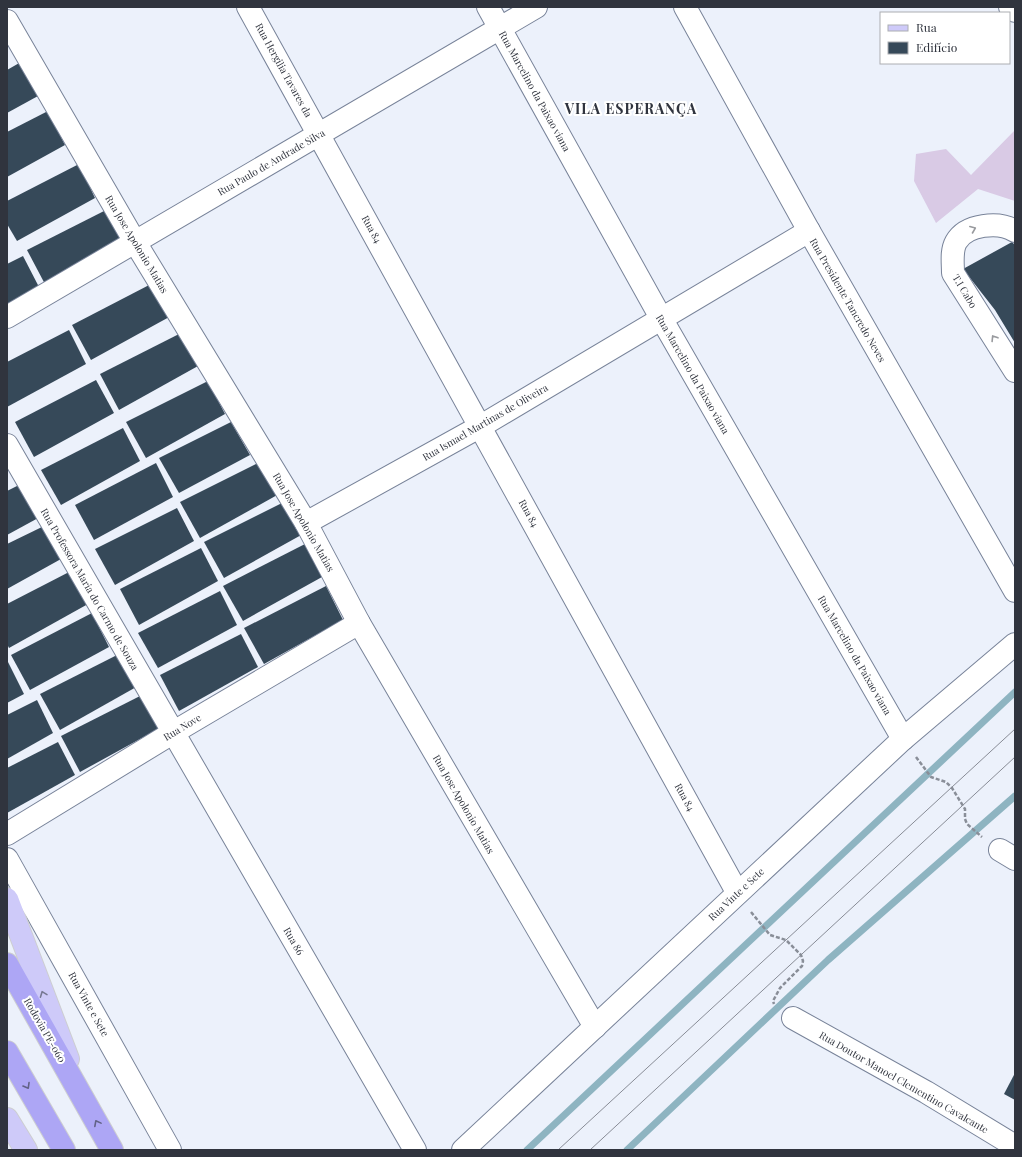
<svg xmlns="http://www.w3.org/2000/svg" width="1022" height="1157" font-family="'Playfair Display',serif">
  <style>
    .grass { fill: #d9cae5 }
    .lines { fill: none; stroke-linecap: round; stroke-linejoin: round }
    .stream { stroke: #8eb4c1; stroke-width: 7 }
    .building { fill: #364959 }
    .minor-casing { stroke: #788399; stroke-width: 24 }
    .major-casing { stroke: #cdced1; stroke-width: 24 }
    .highway-casing { stroke: #cdced1; stroke-width: 24 }
    .path { stroke: #898e98; stroke-width: 2.5; stroke-dasharray: 4 2; stroke-linecap: butt }
    .minor { stroke: #fff; stroke-width: 22 }
    .major { stroke: #cecaf9; stroke-width: 22 }
    .highway { stroke: #ada6f5; stroke-width: 22 }
    .tram { stroke: #888c96; stroke-width: 1 }
    .oneway { stroke: #989a9e }
    .oneway2 { stroke: #777892 }
    .oneway3 { stroke: #626287 }
    .labels { text-anchor: middle; dominant-baseline: central; stroke-width: 4; stroke-linejoin: round; paint-order: stroke }
    .street-label { font-size: 10px; fill: #30343e; stroke: #fff }
    .district-label { font-size: 14px; font-weight: bold; letter-spacing: 1px; fill: #30343e; stroke: #fff }
  </style>
  <rect width="100%" height="100%" fill="#ecf1fb"/>
  <path class="grass" d="M1015 130V201L978 189 936 223 914 181 916 154 946 149 971 175Z"/>
  <g class="lines">
    <g class="stream">
      <path d="M527 1150 1015 692"/>
      <path d="M627 1150 828 960 1015 796"/>
    </g>
  </g>
  <g class="building">
    <path d="M21 62 38 96 7 113V70Z"/>
    <path d="M48 111 65 145 7 177V132Z"/>
    <path d="M79 164 95 198 17 241 7 224V201Z"/>
    <path d="M108 209 125 242 46 286 27 250Z"/>
    <path d="M1012 242 1015 245V343L995 310 963 269Z"/>
    <path d="M23 256 40 289 7 308V264Z"/>
    <path d="M153 283 171 316 91 360 72 325Z"/>
    <path d="M69 330 86 364 7 407V362Z"/>
    <path d="M181 333 198 366 119 410 100 374Z"/>
    <path d="M96 380 114 413 34 457 15 422Z"/>
    <path d="M208 381 225 414 146 458 126 422Z"/>
    <path d="M231 422 250 455 179 493 159 458Z"/>
    <path d="M123 428 140 461 61 505 41 470Z"/>
    <path d="M262 461 279 494 200 538 180 502Z"/>
    <path d="M156 463 173 497 94 540 75 505Z"/>
    <path d="M23 483 40 517 7 535V491Z"/>
    <path d="M286 501 303 534 224 578 204 542Z"/>
    <path d="M177 508 194 541 115 585 95 549Z"/>
    <path d="M44 526 61 559 7 589V544Z"/>
    <path d="M305 544 322 577 243 621 223 586Z"/>
    <path d="M201 548 218 581 139 625 120 589Z"/>
    <path d="M71 571 88 604 9 648 7 644V604Z"/>
    <path d="M326 586 343 620 264 664 244 628Z"/>
    <path d="M220 591 237 625 158 668 138 633Z"/>
    <path d="M92 613 109 647 30 690 11 655Z"/>
    <path d="M241 634 258 667 179 711 160 675Z"/>
    <path d="M121 653 138 686 60 730 40 694Z"/>
    <path d="M7 660 24 694 7 703Z"/>
    <path d="M142 695 160 728 80 772 61 736Z"/>
    <path d="M37 700 53 733 7 759V715Z"/>
    <path d="M58 742 75 775 7 813V768Z"/>
    <path d="M1015 1073V1100L1004 1094Z"/>
  </g>
  <g class="lines">
    <defs>
      <g id="minor">
        <path d="M248 7 737 892"/>
        <path d="M488 7 661 318 903 739"/>
        <path d="M685 7 809 231 1015 591"/>
        <path d="M1010 7 1015 11"/>
        <path d="M7 21 135 242 306 523 359 623 595 1027"/>
        <path d="M1015 231C999 221 966 224 956 242 951 251 953 263 953 273L1015 371"/>
        <path d="M7 317 536 7"/>
        <path d="M7 445 415 1150"/>
        <path d="M306 523 481 426 809 231"/>
        <path d="M7 834 174 732 359 623"/>
        <path d="M1000 850 1015 859"/>
        <path d="M7 859 170 1150"/>
        <path d="M793 1018 926 1092 1015 1146"/>
        <path d="M463 1150 903 739 1015 644"/>
      </g>
      <g id="major">
        <path d="M7 899 68 1059"/>
        <path d="M7 1119 26 1150"/>
      </g>
      <g id="highway">
        <path d="M7 964 112 1150"/>
        <path d="M7 1052 64 1150"/>
      </g>
    </defs>
    <use href="#minor" class="minor-casing"/>
    <use href="#major" class="major-casing"/>
    <use href="#highway" class="highway-casing"/>
    <g class="path">
      <path d="M916 757 931 777 946 782 952 788 965 809V819L967 824 982 837"/>
      <path d="M751 912 770 935 786 940 801 955 803 961 802 966 780 988 773 1001 774 1004"/>
    </g>
    <use href="#minor" class="minor"/>
    <use href="#major" class="major"/>
    <use href="#highway" class="highway"/>
    <g class="tram">
      <path d="M558 1150 1015 729"/>
      <path d="M590 1150 1015 757"/>
    </g>
  </g>
  <defs><path id="oneway-chevron" d="M-2-3.5L2.5 0L-2 3.5" fill="none" stroke-width="1.6" stroke-linecap="round" stroke-linejoin="round"/></defs>
  <g class="oneway">
    <use href="#oneway-chevron" transform="translate(973 229) rotate(-22)"/>
    <use href="#oneway-chevron" transform="translate(994 338) rotate(-122)"/>
  </g>
  <use class="oneway2" href="#oneway-chevron" transform="translate(43 994) rotate(-111)"/>
  <g class="oneway3">
    <use href="#oneway-chevron" transform="translate(27 1086) rotate(60)"/>
    <use href="#oneway-chevron" transform="translate(97 1123) rotate(-118)"/>
  </g>
  <g class="labels">
    <g class="street-label">
      <text transform="translate(284 70) rotate(61)">Rua Hergilia Tavares da</text>
      <text transform="translate(535 91) rotate(61)">Rua Marcelino da Paixao viana</text>
      <text transform="translate(271 162) rotate(-30)">Rua Paulo de Andrade Silva</text>
      <text transform="translate(372 229) rotate(61)">Rua 84</text>
      <text transform="translate(137 244) rotate(59)">Rua Jose Apolonio Matias</text>
      <text transform="translate(965 291) rotate(59)">T.I Cabo</text>
      <text transform="translate(848 300) rotate(60)">Rua Presidente Tancredo Neves</text>
      <text transform="translate(693 374) rotate(60)">Rua Marcelino da Paixao viana</text>
      <text transform="translate(485 422) rotate(-30)">Rua Ismael Martinas de Oliveira</text>
      <text transform="translate(529 513) rotate(61)">Rua 84</text>
      <text transform="translate(304 522) rotate(60)">Rua Jose Apolonio Matias</text>
      <text transform="translate(90 589) rotate(60)">Rua Professora Maria do Carmo de Souza</text>
      <text transform="translate(855 655) rotate(60)">Rua Marcelino da Paixao viana</text>
      <text transform="translate(182 727) rotate(-31)">Rua Nove</text>
      <text transform="translate(685 797) rotate(61)">Rua 84</text>
      <text transform="translate(464 804) rotate(60)">Rua Jose Apolonio Matias</text>
      <text transform="translate(736 894) rotate(-43)">Rua Vinte e Sete</text>
      <text transform="translate(294 941) rotate(60)">Rua 86</text>
      <text transform="translate(89 1004) rotate(61)">Rua Vinte e Sete</text>
      <text transform="translate(45 1030) rotate(60)">Rodovia PE-060</text>
      <text transform="translate(904 1082) rotate(30)">Rua Doutor Manoel Clementino Cavalcante</text>
    </g>
    <g class="district-label">
      <text x="631" y="108">VILA ESPERANÇA</text>
    </g>
  </g>
  <rect width="1022" height="1157" fill="none" stroke="#30343e" stroke-width="16"/>
  <rect x="880" y="12" width="130" height="52" fill="#ffffff" stroke="#acaeb2"/>
  <rect x="888" y="25" width="20" height="6" fill="#cecaf9" stroke="#acaeb2"/>
  <text x="916" y="32" font-size="12" fill="#30343e">Rua</text>
  <rect x="888" y="42" width="20" height="12" fill="#364959" stroke="#acaeb2"/>
  <text x="916" y="52" font-size="12" fill="#30343e">Edifício</text>
</svg>
